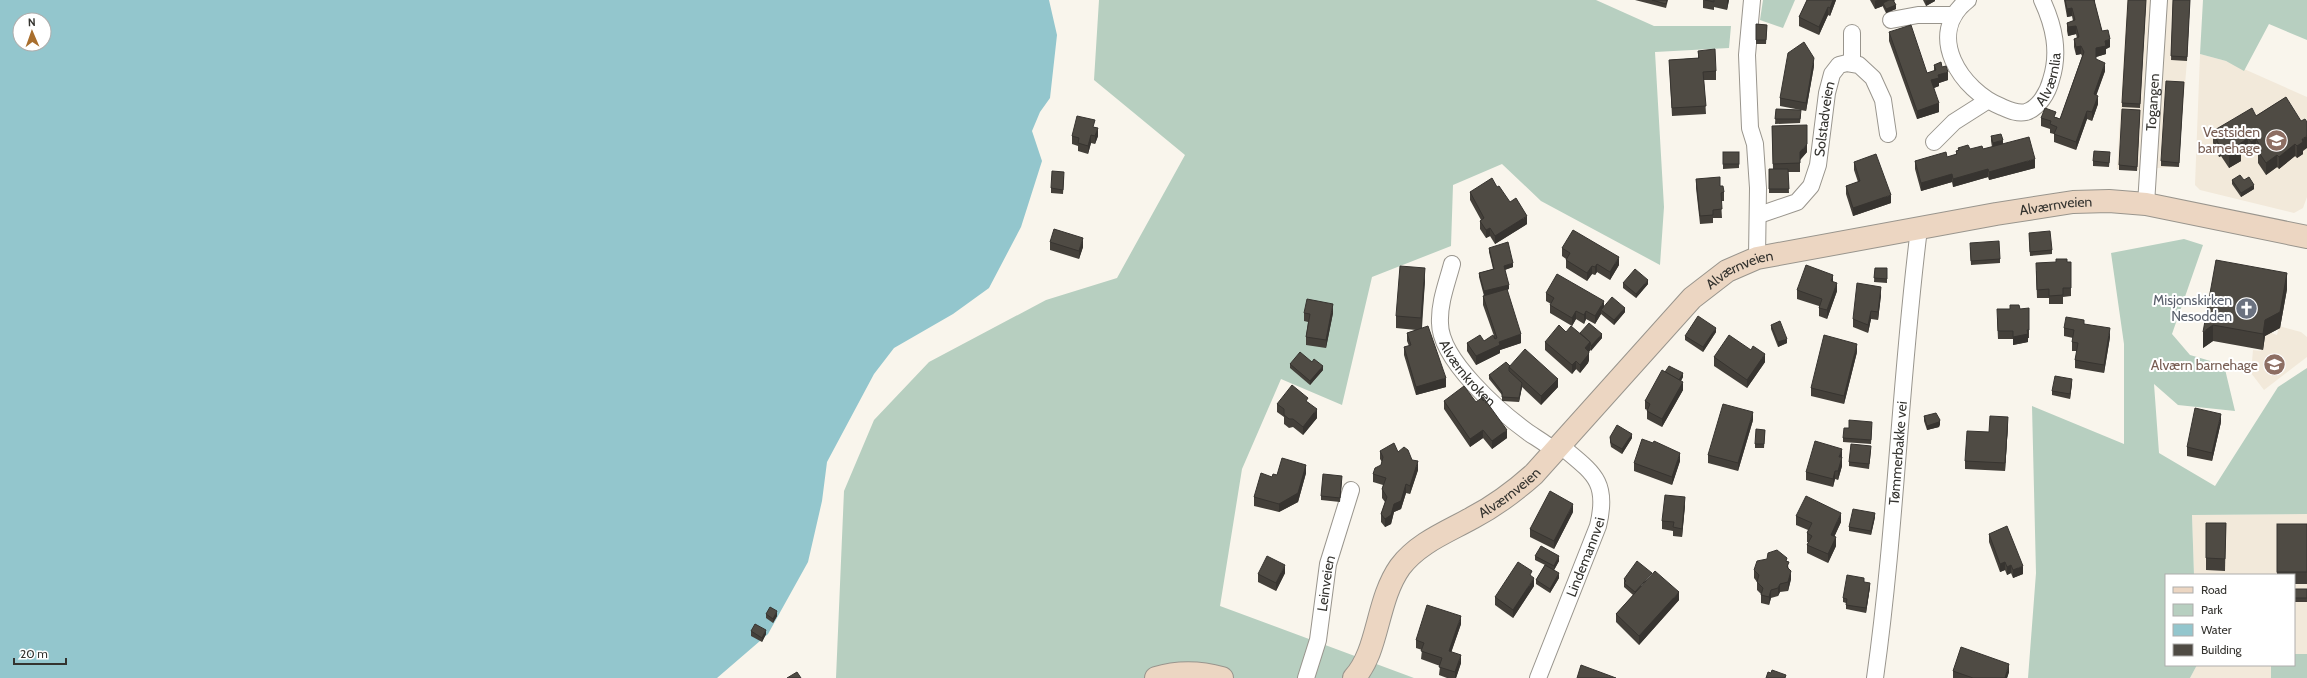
<svg xmlns="http://www.w3.org/2000/svg" width="2307" height="678" font-family="Cabin,sans-serif">
  <style>
    .built { fill: #f2e9da }
    .green { fill: #b7cfc0 }
    .water { fill: #93c6cd; fill-rule: evenodd }
    .lines { fill: none; stroke-linecap: round; stroke-linejoin: round }
    .minor-casing { stroke: #99958d; stroke-width: 18 }
    .secondary-casing { stroke: #99958d; stroke-width: 24 }
    .minor { stroke: #fff; stroke-width: 16 }
    .secondary { stroke: #ecd6c2; stroke-width: 22 }
    .wall { fill: #44403a }
    .shaded-wall { fill: #373430 }
    .building { fill: #4f4b44; stroke: #373430 }
    .labels { text-anchor: middle; dominant-baseline: central; stroke-width: 4; stroke-linejoin: round; paint-order: stroke }
    .street-label { font-size: 14px; fill: #34332f; stroke: #fff }
    .education-label { font-size: 14px; fill: #785e54; stroke: #fff; text-anchor: end }
    .worship-label { font-size: 14px; fill: #5b616d; stroke: #fff; text-anchor: end }
  </style>
  <rect width="100%" height="100%" fill="#f9f5ec"/>
  <g class="built">
    <path d="M2127 0H2189L2187 61 2178 166 2139 170 2117 169Z"/>
    <path d="M2200 54 2226 61 2307 97V197L2303 208 2294 213 2200 190 2195 185Z"/>
    <path d="M2279 326 2301 332 2307 337V357L2264 390 2251 373 2253 350 2261 351 2263 337 2269 332 2277 335Z"/>
    <path d="M2307 514V678H2190L2197 665H2294V575H2194L2192 515Z"/>
  </g>
  <g class="green">
    <path d="M1099 0H1596L1654 26H1731L1729 48 1655 52 1664 207 1660 265 1541 201 1502 164 1453 185 1451 246 1372 277 1342 405 1281 379 1242 469 1220 606 1414 678H836L844 491 874 420 929 362 1046 300 1117 278 1185 155 1094 80Z"/>
    <path d="M1763 0H1795L1783 28 1760 20Z"/>
    <path d="M2203 0H2307V40L2269 24 2244 71 2226 61 2200 54Z"/>
    <path d="M2184 239 2203 245 2172 334 2190 355 2224 365 2235 411 2178 405 2154 384 2159 453 2215 486 2278 387 2307 368V514L2192 515 2194 575H2166V665H2197L2190 678H2028L2036 573 2032 406 2124 444V344L2111 253Z"/>
    <path d="M2294 654H2307V678H2271V665H2294Z"/>
  </g>
  <path class="water" d="M0 0H1049L1057 35 1050 98 1040 112 1032 131 1042 161 1021 227 989 288 953 314 894 348 874 374 827 462 822 501 808 562 768 634 717 678H0ZM20 20H44V44H20Z"/>
  <g class="lines">
    <defs>
      <g id="minor">
        <path d="M1752 0 1747 55 1750 128 1755 144 1758 188 1757 258"/>
        <path id="s1" d="M1968 0C1924 34 1961 91 2002 107 2009 110 2017 114 2026 112 2039 108 2048 92 2051 80 2060 52 2054 26 2042 0"/>
        <path d="M1891 20 1918 15H1953"/>
        <path d="M1852 63V33"/>
        <path d="M1934 142 1954 122 1987 101"/>
        <path id="s2" d="M2146 204 2159 0"/>
        <path id="s3" d="M1759 215 1797 202 1811 186 1818 165 1827 93 1832 74 1839 65 1847 63 1859 65 1873 78 1883 100 1888 134"/>
        <path id="s4" d="M1452 264C1447 283 1439 303 1440 323 1440 360 1500 412 1529 433 1538 439 1547 444 1556 452"/>
        <path id="s5" d="M1306 678 1318 640 1328 564 1351 490"/>
        <path id="s6" d="M1538 678 1598 526C1609 481 1593 473 1561 446"/>
        <path id="s7" d="M1875 678C1896 529 1900 378 1919 229"/>
      </g>
      <g id="secondary">
        <path d="M1156 678C1179 671 1200 672 1222 678"/>
        <path id="s8" d="M1354 678C1379 651 1376 601 1400 567 1418 543 1447 532 1472 518 1495 506 1515 491 1534 474L1692 298 1727 271 1757 258 1996 214 2073 202 2109 201 2146 204 2307 237"/>
      </g>
    </defs>
    <use href="#minor" class="minor-casing"/>
    <use href="#secondary" class="secondary-casing"/>
    <use href="#minor" class="minor"/>
    <use href="#secondary" class="secondary"/>
  </g>
  <g class="wall">
    <path d="M1635 0H1668L1666 8Z"/>
    <path d="M1703 0H1729L1727 10 1714 7V10L1703 8Z"/>
    <path d="M1807 0H1836L1830 16 1828 15 1819 35 1799 26V17Z"/>
    <path d="M1870 0H1895L1894 1 1896 9 1886 13 1883 7V6L1875 9Z"/>
    <path d="M1923 0H1935V1L1926 6Z"/>
    <path d="M2064 0H2095V4L2102 31 2110 47 2106 49V54L2096 57V59L2105 71 2096 95 2098 104 2092 121 2087 119 2076 150 2054 142V134L2050 133V129L2041 126V118L2056 117 2060 119 2082 56 2081 54 2076 55 2074 47V39L2077 38 2076 34 2068 36 2067 31V23L2073 21 2072 16 2067 17Z"/>
    <path d="M2146 0 2140 108 2122 107V103Z"/>
    <path d="M2173 0H2190L2187 61 2171 60Z"/>
    <path d="M1756 24 1767 25 1766 44H1756Z"/>
    <path d="M1889 32 1927 73 1934 71V65L1942 67 1948 80 1939 83V86L1934 88 1939 112 1917 119 1889 41Z"/>
    <path d="M1698 51 1716 71V80H1704L1706 114 1672 116 1669 60 1698 58Z"/>
    <path d="M1814 66 1806 111 1780 106V98Z"/>
    <path d="M2184 82 2179 167 2161 166V161Z"/>
    <path d="M2286 97 2303 151V154L2297 158 2295 156 2279 169 2277 167 2266 175 2258 163V155L2256 151 2251 154 2248 150 2241 155V161L2229 168 2221 156 2219 157 2213 143V131L2256 116Z"/>
    <path d="M1776 109 1801 114 1800 123 1775 124Z"/>
    <path d="M2140 110 2137 171 2119 170V165Z"/>
    <path d="M1772 126 1807 152 1800 160V172H1788L1789 193H1769V169H1773Z"/>
    <path d="M1095 127 1098 136 1095 144 1091 143 1088 154 1078 151V146L1072 144V136Z"/>
    <path d="M1991 136 2003 144 2035 168 1989 180 1988 177 1953 187 1952 182 1921 191 1915 169V161L1947 157 1956 155V151L1958 150V148L1970 149H1983L1992 147 1991 141Z"/>
    <path d="M1723 152 1739 164V168L1723 169Z"/>
    <path d="M2110 156 2109 167 2093 166V161Z"/>
    <path d="M1854 162 1891 203 1853 216 1846 194V186L1858 182 1854 170Z"/>
    <path d="M1064 176 1063 194 1051 193V188Z"/>
    <path d="M1696 179 1720 186 1724 192V201H1721L1722 218H1713V223L1700 224 1696 188Z"/>
    <path d="M2232 180H2244L2254 189 2241 197 2232 184Z"/>
    <path d="M1497 187 1527 224 1495 244 1490 236 1486 238 1480 229V221L1481 220 1470 200V192Z"/>
    <path d="M2029 233 2052 250V254L2030 256Z"/>
    <path d="M1050 242 1083 247 1079 259 1050 250Z"/>
    <path d="M1970 247 2000 259V263L1971 265Z"/>
    <path d="M1489 248 1513 267 1505 270 1509 289 1507 290 1521 343 1500 350V353L1476 365 1467 351V343L1484 341 1494 336 1483 305V296L1493 293 1484 296 1479 277V273L1493 269 1489 252Z"/>
    <path d="M1562 248 1619 265 1610 280 1597 272 1595 275 1592 274 1587 281 1566 268V259L1562 256Z"/>
    <path d="M2216 260 2287 289 2280 328 2265 336 2263 350 2213 341 2203 348Z"/>
    <path d="M2067 262 2071 288V296L2063 297V304H2049V298H2037L2036 271Z"/>
    <path d="M1875 268H1887V283L1874 282Z"/>
    <path d="M1425 280 1422 328 1446 387 1416 395 1404 355V347L1409 346 1407 341V333L1416 330 1396 328V316Z"/>
    <path d="M1833 282 1837 291 1827 319 1819 316V306L1797 299V290Z"/>
    <path d="M1623 283 1648 284 1636 298 1623 288Z"/>
    <path d="M1546 293 1604 307 1625 312 1614 325 1601 314 1595 324 1586 319 1584 324 1576 319 1572 326 1550 313V305L1551 304 1546 301Z"/>
    <path d="M1881 295 1878 320 1871 319 1868 333 1853 327V319Z"/>
    <path d="M2020 309 2029 330V338H2028V342L2013 345V339H1998L1997 318Z"/>
    <path d="M1304 313H1333L1326 348 1306 345V337L1308 322 1304 321Z"/>
    <path d="M2084 324 2110 337 2104 373 2075 368V360L2077 351H2072V342L2073 338 2064 336V328Z"/>
    <path d="M1771 325 1787 343 1778 347 1771 329Z"/>
    <path d="M1566 332 1580 333 1602 338 1589 352V360L1588 363 1580 373 1576 369 1572 374 1545 350V342Z"/>
    <path d="M1716 332 1703 352 1685 340V336Z"/>
    <path d="M1751 350 1765 362 1747 388 1714 366V357Z"/>
    <path d="M1857 352 1844 404 1811 396V388Z"/>
    <path d="M1290 364 1323 370 1310 385 1290 368Z"/>
    <path d="M1510 366 1558 387 1541 405 1522 387 1519 402 1502 401V395L1489 379V375Z"/>
    <path d="M1665 372 1683 377 1681 381 1683 390 1662 427 1647 419V410L1645 409V401Z"/>
    <path d="M2072 383 2070 399 2052 395V391Z"/>
    <path d="M1444 401 1476 402 1507 438 1492 449 1483 438 1470 447 1444 409Z"/>
    <path d="M1308 402 1317 418 1303 435 1293 427 1289 428 1284 424V417L1277 412V404Z"/>
    <path d="M1924 416 1940 424 1939 427 1927 430 1924 421Z"/>
    <path d="M1753 420 1738 471 1708 463V455Z"/>
    <path d="M2221 422 2212 461 2187 456V447Z"/>
    <path d="M2008 425 2005 471 1965 469V461L1989 432Z"/>
    <path d="M1872 426 1871 444 1843 442V438L1849 428Z"/>
    <path d="M1765 430 1764 448H1755V444Z"/>
    <path d="M1610 437 1632 438 1622 454 1611 447 1610 442Z"/>
    <path d="M1871 450 1869 469 1849 466V462Z"/>
    <path d="M1380 451 1398 452 1412 460 1418 470 1410 494 1406 493 1401 509 1394 512 1391 524 1385 527 1381 522V514L1385 502 1382 498V489L1383 485 1373 482V474L1381 465 1382 462 1380 459Z"/>
    <path d="M1841 457 1842 466 1838 480 1835 479 1833 487 1806 480V472Z"/>
    <path d="M1680 461 1672 485 1634 471V463Z"/>
    <path d="M1306 473 1298 502 1279 512 1254 506V497L1272 477 1277 475Z"/>
    <path d="M1342 480 1340 502 1321 500V496Z"/>
    <path d="M1685 505 1682 537 1673 536V531L1662 529V521Z"/>
    <path d="M1573 512 1554 549 1530 537V529Z"/>
    <path d="M1796 516 1841 522 1834 537 1836 546 1828 563 1807 553V545L1808 542H1807V533L1808 530 1796 525Z"/>
    <path d="M1875 517 1871 535 1849 531V527Z"/>
    <path d="M2206 523H2226L2225 571 2206 570Z"/>
    <path d="M2277 524H2307V584H2294V575H2277Z"/>
    <path d="M1989 534 2023 574 2013 578 2011 573 2007 575 2005 570 2000 572 1989 542Z"/>
    <path d="M1535 556 1559 561 1554 570 1559 578 1550 593 1536 584V580L1545 565 1535 560Z"/>
    <path d="M1787 561 1791 579 1788 591 1780 592 1778 596 1771 598 1769 605 1761 603V594L1757 590V582L1754 578V570Z"/>
    <path d="M1285 573 1276 591 1258 582V574Z"/>
    <path d="M1624 579 1679 600 1639 645 1616 622V614L1633 595 1624 587Z"/>
    <path d="M1864 582 1870 587 1866 613 1846 609V603L1843 602V598Z"/>
    <path d="M1534 586 1513 618 1495 605V597Z"/>
    <rect x="2294" y="589" width="13" height="13"/>
    <path d="M766 614 777 616 773 623 766 618Z"/>
    <path d="M1461 624 1451 652 1461 663 1456 678H1447L1439 675 1440 666 1421 659 1422 650 1416 648V640Z"/>
    <path d="M751 631 766 634 762 642 751 636Z"/>
    <path d="M1953 671 2009 672 2007 678H1953Z"/>
  </g>
  <g class="shaded-wall">
    <path d="M1727 0H1729L1727 10Z"/>
    <path d="M1833 0H1836L1830 16V8Z"/>
    <path d="M1877 0H1895L1884 5 1883 3V6L1875 9V1Z"/>
    <path d="M1929 0H1935V1L1926 6V1Z"/>
    <path d="M1896 5V9L1886 13V9Z"/>
    <path d="M1828 7V15L1819 35V27Z"/>
    <path d="M2072 8V16L2067 17V9Z"/>
    <path d="M2076 26V34L2068 36V27Z"/>
    <path d="M2110 39V47L2106 49V54L2096 57V48L2105 41Z"/>
    <path d="M2081 46V54L2076 55V47Z"/>
    <path d="M1814 58V66L1806 111V103Z"/>
    <path d="M2105 63V71L2094 102V94Z"/>
    <path d="M1948 72V80L1939 83V86L1931 89V80L1938 75Z"/>
    <path d="M2098 96V104L2092 121V112Z"/>
    <path d="M1939 103V112L1917 119V111Z"/>
    <path d="M2087 111V119L2076 150V142Z"/>
    <path d="M1098 128V136L1095 144V136Z"/>
    <path d="M1091 135V143L1088 154V146Z"/>
    <path d="M2307 136V148L2303 151V154L2297 158V146L2302 139Z"/>
    <path d="M2248 138V150L2241 155V161L2229 168V156L2238 145Z"/>
    <path d="M2256 139V151L2251 154V142Z"/>
    <path d="M2003 140V144L1993 147V143Z"/>
    <path d="M1807 144V152L1800 160V152Z"/>
    <path d="M2221 144V156L2219 157V145Z"/>
    <path d="M2295 144V156L2279 169V157Z"/>
    <path d="M2277 155V167L2266 175V163Z"/>
    <path d="M2035 159V168L1989 180V172Z"/>
    <path d="M1988 169V177L1953 187V179Z"/>
    <path d="M1952 174V182L1921 191V183Z"/>
    <path d="M2254 185V189L2241 197V193Z"/>
    <path d="M1891 195V203L1853 216V208Z"/>
    <path d="M1527 216V224L1495 244V236Z"/>
    <path d="M1490 228V236L1486 238V230Z"/>
    <path d="M1083 238V247L1079 259V251Z"/>
    <path d="M1619 257V265L1610 280V272Z"/>
    <path d="M1513 263V267L1504 270V266Z"/>
    <path d="M1597 264V272L1595 275V267Z"/>
    <path d="M1592 266V274L1587 281V273Z"/>
    <path d="M1425 268V280L1421 331V318Z"/>
    <path d="M2287 273V289L2280 328 2265 336 2263 350V334L2265 320Z"/>
    <path d="M1833 275V283L1831 281Z"/>
    <path d="M1648 280V284L1636 298V294Z"/>
    <path d="M1837 283V291L1827 319V310Z"/>
    <path d="M1509 285V289L1484 296V291Z"/>
    <path d="M1881 287V295L1878 320V312Z"/>
    <path d="M1604 301V310H1601V314L1595 324V316Z"/>
    <path d="M1333 304V313L1326 348V340Z"/>
    <path d="M1625 308V312L1614 325V320Z"/>
    <path d="M1576 311V319L1572 326V318Z"/>
    <path d="M1586 311V319L1584 324V315Z"/>
    <path d="M1871 311V319L1868 333V325Z"/>
    <path d="M2213 325V341L2203 348V332Z"/>
    <path d="M1716 328V332L1703 352V347Z"/>
    <path d="M2110 328V337L2104 373V365Z"/>
    <path d="M1521 334V343L1500 350V353L1476 365V356L1499 342Z"/>
    <path d="M1602 334V338L1591 351V346Z"/>
    <path d="M2028 334V342L2013 345V337Z"/>
    <path d="M1787 339V343L1778 347V342Z"/>
    <path d="M1590 342V350L1585 356V348Z"/>
    <path d="M1857 344V352L1844 404V396Z"/>
    <path d="M1589 352V360L1588 363 1580 373V365Z"/>
    <path d="M1765 354V362L1747 388V380Z"/>
    <path d="M1576 361V369L1572 374V365Z"/>
    <path d="M1323 366V370L1310 385V381Z"/>
    <path d="M1683 373V377L1677 387V383Z"/>
    <path d="M1446 378V387L1416 395V387Z"/>
    <path d="M1558 379V387L1541 405V396Z"/>
    <path d="M2072 379V383L2070 399V394Z"/>
    <path d="M1683 382V390L1662 427V419Z"/>
    <path d="M1522 383V387L1519 402V398Z"/>
    <path d="M1317 409V418L1303 435V427Z"/>
    <path d="M1753 412V420L1738 471V463Z"/>
    <path d="M2221 414V422L2212 461V453Z"/>
    <path d="M2008 417V425L2005 471V463Z"/>
    <path d="M1940 420V424L1939 427 1927 430V426Z"/>
    <path d="M1483 430V438L1470 447V439Z"/>
    <path d="M1507 430V438L1492 449V441Z"/>
    <path d="M1632 434V438L1622 454V449Z"/>
    <path d="M1842 449V457L1839 465V457Z"/>
    <path d="M1680 453V461L1672 485V477Z"/>
    <path d="M1842 457V466L1838 480V471Z"/>
    <path d="M1418 461V470L1410 494V486Z"/>
    <path d="M1306 465V473L1298 502 1279 512V504Z"/>
    <path d="M1835 471V479L1833 487V479Z"/>
    <path d="M1406 484V493L1401 509 1394 512 1391 524 1385 527V519Z"/>
    <path d="M1685 497V505L1682 537V529Z"/>
    <path d="M1573 504V512L1554 549V541Z"/>
    <path d="M1841 513V522L1831 544V535Z"/>
    <path d="M1875 513V517L1871 535V531Z"/>
    <path d="M1836 537V546L1828 563V554Z"/>
    <path d="M1559 556V561L1554 570V566Z"/>
    <path d="M2005 562V570L2000 572V564Z"/>
    <path d="M1285 565V573L1276 591V583Z"/>
    <path d="M2011 565V573L2007 575V567Z"/>
    <path d="M2023 566V574L2013 578V570Z"/>
    <path d="M1791 571V579L1788 591V582Z"/>
    <path d="M1559 573V578L1550 593V589Z"/>
    <path d="M1534 578V586L1513 618V610Z"/>
    <path d="M1870 583V587L1866 613V608Z"/>
    <path d="M1780 584V592L1778 596V588Z"/>
    <path d="M1771 590V598L1769 605V597Z"/>
    <path d="M1679 592V600L1639 645V636Z"/>
    <path d="M777 611V616L773 623V619Z"/>
    <path d="M1461 616V624L1449 659V651Z"/>
    <path d="M766 630V634L762 642V638Z"/>
    <path d="M1461 655V663L1456 678H1455V672Z"/>
    <path d="M2009 664V672L2007 678H2005Z"/>
  </g>
  <g class="building">
    <path d="M1652 0H1667L1666 4Z"/>
    <path d="M1705 0H1714V2Z"/>
    <path d="M1807 0H1833L1830 8 1828 7 1819 27 1799 17Z"/>
    <path d="M1889 0H1893L1896 5 1886 9 1883 3Z"/>
    <path d="M2065 0H2094L2102 31 2108 30 2110 39 2105 41 2106 46 2096 48V59L2105 63 2094 94 2098 96 2092 112 2087 111 2076 142 2054 134 2057 127 2050 124 2051 121 2041 118 2045 108 2056 112 2054 117 2060 119 2084 52 2081 46 2076 47 2074 39 2079 37 2076 26 2068 27 2067 23 2075 20 2072 8 2067 9Z"/>
    <path d="M2128 0H2146L2140 104 2122 103Z"/>
    <path d="M2173 0H2190L2187 57 2171 56Z"/>
    <path d="M1756 24 1767 25 1766 40H1756Z"/>
    <path d="M1911 25 1927 73 1936 70 1934 65 1941 62 1942 67 1946 66 1948 72 1938 75 1939 78 1931 80 1939 103 1917 111 1889 32Z"/>
    <path d="M1804 42 1814 58 1806 103 1780 98 1788 53Z"/>
    <path d="M1715 49 1716 71 1703 72 1706 106 1672 108 1669 60 1699 58 1698 51Z"/>
    <path d="M2166 81 2184 82 2179 163 2161 161Z"/>
    <path d="M2286 97 2301 121 2305 119 2307 122V136L2302 139 2303 142 2297 146 2295 144 2279 157 2277 155 2266 163 2258 151 2262 149 2256 139 2251 142 2248 138 2238 145 2241 149 2229 156 2221 144 2219 145 2213 131 2252 108 2256 116Z"/>
    <path d="M1776 109 1801 110 1800 119H1775Z"/>
    <path d="M2122 109 2140 110 2137 167 2119 165Z"/>
    <path d="M1077 116 1095 120 1093 127 1098 128 1095 136 1091 135 1088 146 1078 143 1079 138 1072 136Z"/>
    <path d="M1807 125V144L1800 152V163L1773 164 1772 126Z"/>
    <path d="M2001 134 2003 140 1993 143 1991 136Z"/>
    <path d="M2029 137 2035 159 1989 172 1988 169 1953 179 1952 174 1921 183 1915 161 1946 152 1947 157 1957 154 1956 151 1959 150 1958 148 1968 145 1970 149 1982 146 1983 149Z"/>
    <path d="M2094 151 2110 152 2109 163 2093 161Z"/>
    <rect x="1723" y="152" width="16" height="12"/>
    <path d="M1876 154 1891 195 1853 208 1846 186 1860 181 1854 162Z"/>
    <path d="M1769 169H1788L1789 189H1769Z"/>
    <path d="M1052 171 1064 172 1063 190 1051 188Z"/>
    <path d="M2240 175 2244 180 2249 177 2254 185 2241 193 2232 180Z"/>
    <path d="M1720 177V186H1723L1724 192 1721 193 1722 209 1713 210V215L1700 216 1696 179Z"/>
    <path d="M1492 178 1497 187 1499 186 1510 202 1516 198 1527 216 1495 236 1490 228 1486 230 1480 221 1484 218 1470 192Z"/>
    <path d="M1054 229 1083 238 1079 251 1050 242Z"/>
    <path d="M1573 230 1619 257 1610 272 1597 264 1595 267 1592 266 1587 273 1566 260 1570 253 1562 248Z"/>
    <path d="M2050 231 2052 250 2030 252 2029 233Z"/>
    <path d="M1999 241 2000 259 1971 261 1970 243Z"/>
    <path d="M1508 242 1513 263 1504 266 1509 285 1484 291 1479 273 1494 269 1489 248Z"/>
    <path d="M2056 259H2067V262H2071V288H2063V295L2049 296V289L2037 290 2036 263 2056 262Z"/>
    <path d="M2216 260 2287 273 2280 312 2265 320 2263 334 2213 325 2203 332Z"/>
    <path d="M1806 265 1833 275 1831 281 1837 283 1827 310 1819 308 1822 299 1797 290Z"/>
    <path d="M1400 266 1425 268 1421 318 1396 316Z"/>
    <path d="M1875 268H1887V279L1874 278Z"/>
    <path d="M1635 269 1648 280 1636 294 1623 283Z"/>
    <path d="M1557 274 1604 301 1595 316 1586 311 1584 315 1576 311 1572 318 1550 305 1554 298 1546 293Z"/>
    <path d="M1857 283 1881 287 1878 312 1871 311 1868 325 1853 319Z"/>
    <path d="M1507 289 1521 334 1499 342 1500 345 1476 356 1467 343 1480 335 1484 341 1493 335 1495 339 1497 338 1483 296Z"/>
    <path d="M1612 297 1625 308 1614 320 1601 310Z"/>
    <path d="M1307 299 1333 304 1326 340 1306 337 1310 314 1304 313Z"/>
    <path d="M2010 305H2019L2020 309 2029 308V330H2027L2028 334 2013 337V331H1998L1997 309H2010Z"/>
    <path d="M1698 316 1716 328 1703 347 1685 336Z"/>
    <path d="M2066 317 2084 320V324L2110 328 2104 365 2075 360 2078 343 2072 342 2074 330 2064 328Z"/>
    <path d="M1780 321 1787 339 1778 342 1771 325Z"/>
    <path d="M1589 323 1602 334 1591 346 1590 342 1580 333Z"/>
    <path d="M1559 325 1566 332 1571 326 1590 342 1585 348 1589 352 1588 355 1580 365 1576 361 1572 365 1545 342Z"/>
    <path d="M1428 326 1446 378 1416 387 1404 347 1411 345 1407 333Z"/>
    <path d="M1729 335 1751 350 1753 346 1765 354 1747 380 1714 357Z"/>
    <path d="M1824 335 1857 344 1844 396 1811 388Z"/>
    <path d="M1525 349 1558 379 1541 396 1509 367Z"/>
    <path d="M1300 352 1312 362 1314 359 1323 366 1310 381 1290 364Z"/>
    <path d="M1506 362 1510 366 1509 367V371L1522 383 1519 398 1502 397V392L1489 375Z"/>
    <path d="M1669 366 1683 373 1679 380 1665 372Z"/>
    <path d="M1662 370 1683 382 1662 419 1647 411 1650 404 1645 401Z"/>
    <path d="M2055 376 2072 379 2070 394 2052 391Z"/>
    <path d="M1292 385 1308 398 1306 401 1317 409 1303 427 1293 419H1289L1284 415V409L1277 404Z"/>
    <path d="M1464 386 1476 402 1483 397 1507 430 1492 441 1483 430 1470 439 1444 401Z"/>
    <path d="M1723 404 1753 412 1738 463 1708 455Z"/>
    <path d="M2195 408 2221 414 2212 453 2187 447Z"/>
    <path d="M1936 413 1940 420 1939 422 1927 426 1924 416Z"/>
    <path d="M1990 416 2008 417 2005 463 1965 461 1967 431 1989 432Z"/>
    <path d="M1849 420 1872 422 1871 440 1843 438 1844 428H1849Z"/>
    <path d="M1617 425 1632 434 1622 449 1611 443 1610 437Z"/>
    <path d="M1756 429 1765 430 1764 444H1755Z"/>
    <path d="M1642 439 1653 443 1654 441 1680 453 1672 477 1634 463Z"/>
    <path d="M1815 441 1842 449 1839 457H1842L1838 471H1835L1833 479 1806 472Z"/>
    <path d="M1394 443 1398 452 1404 447 1408 450 1412 460 1418 461 1410 486 1406 484 1401 501 1394 504 1391 515 1385 519 1381 514 1387 497 1382 489 1386 478 1373 474 1375 468 1381 465 1383 457 1380 451Z"/>
    <path d="M1851 444 1871 446 1869 464 1849 462Z"/>
    <path d="M1282 458 1306 465 1298 493 1279 504 1254 497 1261 473 1272 477 1273 474 1277 475Z"/>
    <path d="M1323 474 1342 476 1340 498 1321 496Z"/>
    <path d="M1550 491 1573 504 1554 541 1530 529Z"/>
    <path d="M1665 495 1685 497 1682 529 1673 527 1674 522 1662 521Z"/>
    <path d="M1806 496 1841 513 1831 535 1836 537 1828 554 1807 545 1812 536 1807 533 1812 523 1796 516Z"/>
    <path d="M1853 509 1875 513 1871 531 1849 527Z"/>
    <path d="M2206 523H2226L2225 559 2206 558Z"/>
    <rect x="2277" y="524" width="30" height="48"/>
    <path d="M2007 526 2023 566 2013 570 2011 565 2007 567 2005 562 2000 564 1989 534Z"/>
    <path d="M1541 546 1559 556 1554 566 1535 556Z"/>
    <path d="M1777 550 1787 558 1786 561 1789 562 1787 567 1791 571 1788 582 1780 584 1778 588 1771 590 1769 597 1761 595 1763 588 1757 582 1759 575 1754 570 1757 561 1767 559 1768 553Z"/>
    <path d="M1267 556 1285 565 1276 583 1258 574Z"/>
    <path d="M1637 561 1652 573 1635 592 1624 583 1626 581 1624 579Z"/>
    <path d="M1518 562 1532 571 1530 575 1534 578 1513 610 1495 597Z"/>
    <path d="M1545 565 1559 573 1550 589 1536 580Z"/>
    <path d="M1655 571 1679 592 1639 636 1616 614Z"/>
    <path d="M1847 575 1864 578V582L1870 583 1866 608 1846 605 1847 599 1843 598Z"/>
    <rect x="2294" y="589" width="13" height="9"/>
    <path d="M1427 605 1461 616 1449 651 1461 655 1455 672 1439 667 1442 658 1421 651 1424 643 1416 640Z"/>
    <path d="M770 607 777 611 773 619 766 614Z"/>
    <path d="M755 624 766 630 762 638 751 631Z"/>
    <path d="M1961 647 2009 664 2005 678H1973L1953 671Z"/>
    <path d="M1581 665 1616 678H1577Z"/>
    <path d="M1772 670 1786 675 1785 678H1766L1768 672 1771 673Z"/>
    <path d="M797 672 801 678H787Z"/>
  </g>
  <defs>
    <symbol id="school-disc" viewBox="-11 -11 22 22"><circle r="9.5" fill="#8d6e63" stroke="#fff"/><path d="M0-5L7-2L0 1L-7-2ZM-4 1L0 2.5L4 1V4Q0 6-4 4Z" fill="#fff"/></symbol>
    <symbol id="church-disc" viewBox="-11 -11 22 22"><circle r="9.5" fill="#6b7280" stroke="#fff"/><path d="M-1.2-6h2.4v3.5h3.3v2.4h-3.3V6h-2.4V-.1h-3.3v-2.4h3.3Z" fill="#fff"/></symbol>
  </defs>
  <g fill-rule="evenodd">
    <use href="#school-disc" x="2264" y="128" width="25" height="25"/>
    <use href="#church-disc" x="2234" y="296" width="25" height="25"/>
    <use href="#school-disc" x="2262" y="352" width="25" height="25"/>
  </g>
  <g class="labels">
    <g class="street-label">
      <text stroke="none"><textPath href="#s1" startOffset="204">Alværnlia</textPath></text>
      <text stroke="none"><textPath href="#s2" startOffset="102">Togangen</textPath></text>
      <text stroke="none"><textPath href="#s3" startOffset="130">Solstadveien</textPath></text>
      <text stroke="none"><textPath href="#s8" startOffset="902">Alværnveien</textPath></text>
      <text stroke="none"><textPath href="#s8" startOffset="578">Alværnveien</textPath></text>
      <text stroke="none"><textPath href="#s4" startOffset="119">Alværnkroken</textPath></text>
      <text stroke="none"><textPath href="#s7" startOffset="226">Tømmerbakke vei</textPath></text>
      <text stroke="none"><textPath href="#s8" startOffset="254">Alværnveien</textPath></text>
      <text stroke="none"><textPath href="#s6" startOffset="130">Lindemannvei</textPath></text>
      <text stroke="none"><textPath href="#s5" startOffset="97">Leinveien</textPath></text>
    </g>
    <g class="education-label">
      <text x="2260" y="132">Vestsiden<tspan x="2260" dy="16">barnehage</tspan></text>
      <text x="2258" y="365">Alværn barnehage</text>
    </g>
    <g class="worship-label">
      <text x="2232" y="300">Misjonskirken<tspan x="2232" dy="16">Nesodden</tspan></text>
    </g>
  </g>
  <rect x="2165" y="574" width="130" height="92" fill="#ffffff" stroke="#aeadac"/>
  <rect x="2173" y="587" width="20" height="6" fill="#ecd6c2" stroke="#aeadac"/>
  <text x="2201" y="594" font-size="12" fill="#34332f">Road</text>
  <rect x="2173" y="604" width="20" height="12" fill="#b7cfc0" stroke="#aeadac"/>
  <text x="2201" y="614" font-size="12" fill="#34332f">Park</text>
  <rect x="2173" y="624" width="20" height="12" fill="#93c6cd" stroke="#aeadac"/>
  <text x="2201" y="634" font-size="12" fill="#34332f">Water</text>
  <rect x="2173" y="644" width="20" height="12" fill="#4f4b44" stroke="#aeadac"/>
  <text x="2201" y="654" font-size="12" fill="#34332f">Building</text>
  <g transform="translate(32 32) rotate(358)"><circle r="19" fill="#ffffff" stroke="#aeadac"/>
  <path d="M0-3L7 15L0 10L-7 15Z" fill="#a86e2d"/>
  <text y="-6" font-size="11" font-weight="bold" text-anchor="middle" fill="#34332f">N</text>
  </g>
  <path d="M14 658v6h52v-6" fill="none" stroke="#34332f" stroke-width="2"/>
  <text x="20" y="658" font-size="12" fill="#34332f" stroke="#ffffff" stroke-width="3" paint-order="stroke">20 m</text>
</svg>
